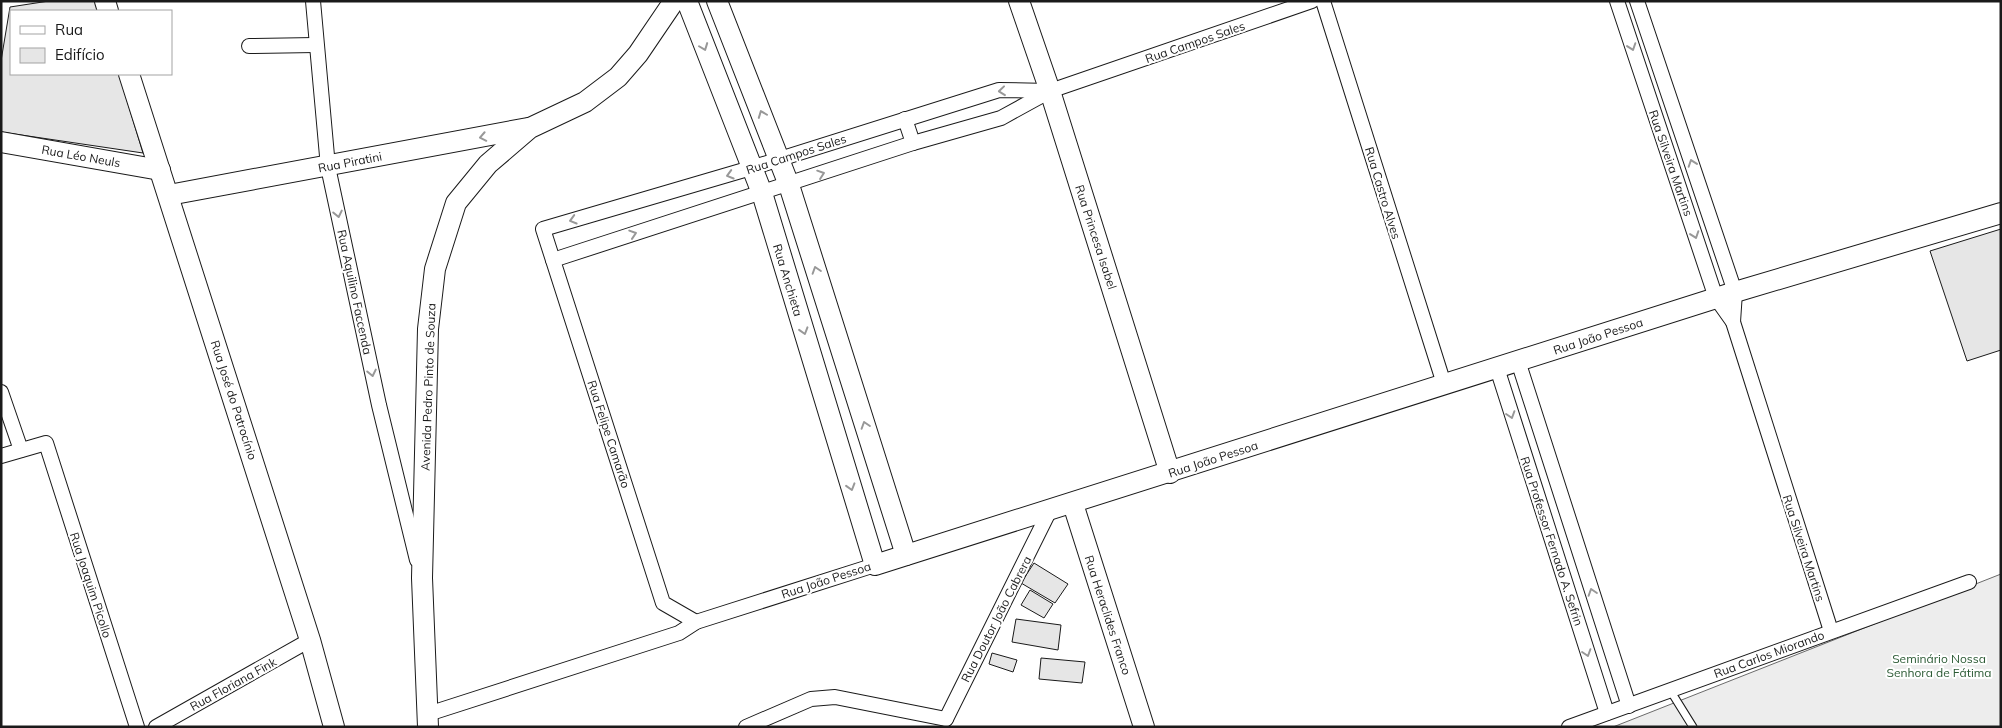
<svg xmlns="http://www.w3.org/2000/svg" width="2002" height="728" font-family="Mulish,sans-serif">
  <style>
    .built { fill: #ededed; stroke: #6a6a6a }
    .building { fill: #e6e6e6; stroke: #1a1a1a }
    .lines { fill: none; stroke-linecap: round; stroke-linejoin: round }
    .lane-casing { stroke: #1a1a1a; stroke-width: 9 }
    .street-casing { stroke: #1a1a1a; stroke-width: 16 }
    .secondary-casing { stroke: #1a1a1a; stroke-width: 22 }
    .lane { stroke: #fff; stroke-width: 7 }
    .street { stroke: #fff; stroke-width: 14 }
    .secondary { stroke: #fff; stroke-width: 20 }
    .oneway { stroke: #989898 }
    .labels { text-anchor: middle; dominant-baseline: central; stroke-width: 4; stroke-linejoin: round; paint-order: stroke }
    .street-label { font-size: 12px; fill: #1a1a1a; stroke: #fff }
    .park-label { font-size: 12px; fill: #2b5a34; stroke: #fff }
  </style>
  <rect width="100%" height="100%" fill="#fff"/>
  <path class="built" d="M2001 574V727H1613Z"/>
  <g class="building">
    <path d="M49 1H97L100 11H11V74H119L143 153 1 132V61L10 7Z"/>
    <path d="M2001 229V350L1967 361 1930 251Z"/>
    <path d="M1034 563 1068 584 1055 603 1021 583Z"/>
    <path d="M1030 590 1053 604 1044 618 1021 605Z"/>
    <path d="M1016 619 1061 625 1058 650 1012 642Z"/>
    <path d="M992 653 1017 660 1013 672 989 664Z"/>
    <path d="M1041 658 1085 662 1082 683 1039 679Z"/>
  </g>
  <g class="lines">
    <defs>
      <path id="lane" d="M1670 690 1693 727"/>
      <g id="street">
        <path d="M313 1 328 167 379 405 417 560"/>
        <path d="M1323 1 1444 384"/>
        <path d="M1617 1 1716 298 1733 322 1831 631"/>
        <path d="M1637 1 1735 292 1733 322"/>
        <path d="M249 46 315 45"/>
        <path d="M905 119 913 143"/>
        <path d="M553 260 913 143 1001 118 1050 91 1312 1"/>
        <path d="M1518 361 1629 706"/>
        <path d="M1497 368 1607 713"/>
        <path d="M1 392 21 450"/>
        <path d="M1 456 46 443 137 727"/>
        <path d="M696 622 663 603 543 229 751 168 999 90 1050 91"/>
        <path d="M428 714 679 633 696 622 875 565"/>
        <path d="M946 719 1050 510"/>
        <path d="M156 727 310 640"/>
        <path d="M746 727 811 699 835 697 946 719"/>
        <path d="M1569 727 1969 582"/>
      </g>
      <g id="secondary">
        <path d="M105 1 108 11"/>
        <path d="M687 1 762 193 875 565 1735 292 2001 213"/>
        <path d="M717 1 789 185 906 555"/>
        <path d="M1019 1 1050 91 1170 473"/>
        <path d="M129 74 310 640 334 727"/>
        <path d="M1 142 160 170"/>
        <path d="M169 195 528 128"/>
        <path d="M1073 504 1144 727"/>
        <path d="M428 727 422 578 428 329 435 269 456 203 488 164 530 128 585 102 618 77 638 54 674 1"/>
      </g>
    </defs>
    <use href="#lane" class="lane-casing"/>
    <use href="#street" class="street-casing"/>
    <use href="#secondary" class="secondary-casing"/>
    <use href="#lane" class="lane"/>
    <use href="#street" class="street"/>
    <use href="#secondary" class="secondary"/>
  </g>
  <defs><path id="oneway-chevron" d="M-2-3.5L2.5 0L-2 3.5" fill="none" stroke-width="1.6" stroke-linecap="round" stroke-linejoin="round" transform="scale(1.25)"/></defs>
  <g class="oneway">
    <use href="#oneway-chevron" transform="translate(704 47) rotate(69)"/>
    <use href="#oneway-chevron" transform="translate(1632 47) rotate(71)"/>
    <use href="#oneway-chevron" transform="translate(1002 91) rotate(174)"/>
    <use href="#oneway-chevron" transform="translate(762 114) rotate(-111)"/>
    <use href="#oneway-chevron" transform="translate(483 137) rotate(169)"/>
    <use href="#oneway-chevron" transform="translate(1692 163) rotate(-109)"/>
    <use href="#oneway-chevron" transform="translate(821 174) rotate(-19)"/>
    <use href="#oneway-chevron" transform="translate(730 175) rotate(164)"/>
    <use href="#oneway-chevron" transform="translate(338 214) rotate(78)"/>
    <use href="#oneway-chevron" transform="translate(573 220) rotate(164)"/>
    <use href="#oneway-chevron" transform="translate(633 234) rotate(-18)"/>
    <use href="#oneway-chevron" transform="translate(1695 235) rotate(71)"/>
    <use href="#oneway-chevron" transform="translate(816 270) rotate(-108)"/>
    <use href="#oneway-chevron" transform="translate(804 331) rotate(73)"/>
    <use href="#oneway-chevron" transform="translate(372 373) rotate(78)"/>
    <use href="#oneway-chevron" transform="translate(1511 415) rotate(72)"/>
    <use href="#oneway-chevron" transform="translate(865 425) rotate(-108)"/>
    <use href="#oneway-chevron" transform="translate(851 487) rotate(73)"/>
    <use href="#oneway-chevron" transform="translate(1592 592) rotate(-108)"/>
    <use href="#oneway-chevron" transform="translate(1587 653) rotate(72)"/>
  </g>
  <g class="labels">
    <g class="street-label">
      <text transform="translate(1195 42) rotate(-19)">Rua Campos Sales</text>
      <text transform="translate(796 154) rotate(-18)">Rua Campos Sales</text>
      <text transform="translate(81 156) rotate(10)">Rua Léo Neuls</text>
      <text transform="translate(350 162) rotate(-11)">Rua Piratini</text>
      <text transform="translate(1671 163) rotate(71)">Rua Silveira Martins</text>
      <text transform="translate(1383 193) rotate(73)">Rua Castro Alves</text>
      <text transform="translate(1096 237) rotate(72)">Rua Princesa Isabel</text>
      <text transform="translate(788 280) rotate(73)">Rua Anchieta</text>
      <text transform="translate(355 292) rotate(78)">Rua Aquilino Faccenda</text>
      <text transform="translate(1598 336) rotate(-18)">Rua João Pessoa</text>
      <text transform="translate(428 387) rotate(-88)">Avenida Pedro Pinto de Souza</text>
      <text transform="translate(234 400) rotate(72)">Rua José do Patrocínio</text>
      <text transform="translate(609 434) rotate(72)">Rua Felipe Camarão</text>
      <text transform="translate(1213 459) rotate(-18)">Rua João Pessoa</text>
      <text transform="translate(1552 541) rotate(72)">Rua Professor Fernado A. Sefrin</text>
      <text transform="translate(1804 548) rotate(72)">Rua Silveira Martins</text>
      <text transform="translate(826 580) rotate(-18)">Rua João Pessoa</text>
      <text transform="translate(91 585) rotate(72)">Rua Joaquim Picollo</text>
      <text transform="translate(1108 615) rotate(72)">Rua Heraclides Franco</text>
      <text transform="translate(996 619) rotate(-63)">Rua Doutor João Cabrera</text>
      <text transform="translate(1769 654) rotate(-20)">Rua Carlos Miorando</text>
      <text transform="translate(233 684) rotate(-29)">Rua Floriana Fink</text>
    </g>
    <g class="park-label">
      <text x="1939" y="658">Seminário Nossa<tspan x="1939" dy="14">Senhora de Fátima</tspan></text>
    </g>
  </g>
  <rect width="2002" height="728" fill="none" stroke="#1a1a1a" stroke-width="5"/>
  <rect x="10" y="10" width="162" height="65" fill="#ffffff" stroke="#a3a3a3"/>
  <rect x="20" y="26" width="25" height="8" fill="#ffffff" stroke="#a3a3a3"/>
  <text x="55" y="35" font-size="15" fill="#1a1a1a">Rua</text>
  <rect x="20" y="48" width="25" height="15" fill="#e6e6e6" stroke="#a3a3a3"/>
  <text x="55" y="60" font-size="15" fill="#1a1a1a">Edifício</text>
</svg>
